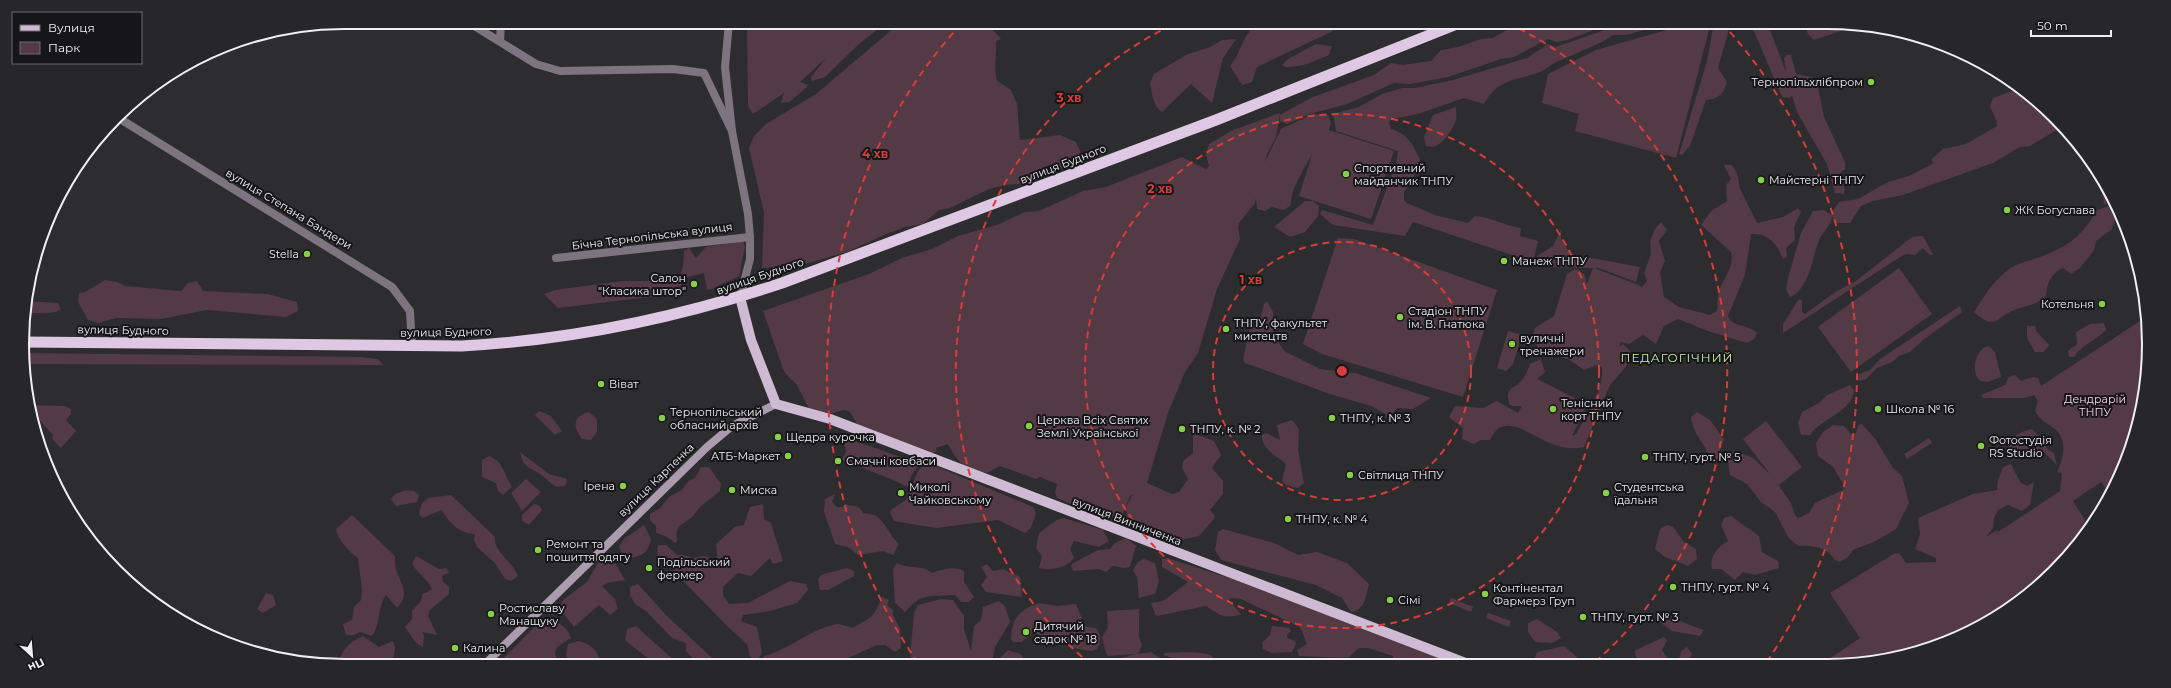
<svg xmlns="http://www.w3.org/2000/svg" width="2171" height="688" font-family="Montserrat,sans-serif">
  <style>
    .green { fill: #533a45 }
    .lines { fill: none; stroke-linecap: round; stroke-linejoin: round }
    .minor { stroke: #7e7480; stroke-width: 8 }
    .secondary { stroke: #ab9bae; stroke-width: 8 }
    .primary { stroke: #cebad3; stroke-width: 10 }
    .trunk { stroke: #dec8e4; stroke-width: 11 }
    .ring { fill: none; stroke: #d93c3c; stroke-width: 2; stroke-dasharray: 7 5 }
    .poi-dot { fill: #88cf49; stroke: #161517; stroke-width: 1.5 }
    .labels { text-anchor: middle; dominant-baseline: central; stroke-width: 4; stroke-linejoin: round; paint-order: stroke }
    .poi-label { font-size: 11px; fill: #f0f0f2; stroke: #161517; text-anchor: start }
    .street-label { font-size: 11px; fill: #f0f0f2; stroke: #161517 }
    .park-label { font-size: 11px; fill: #fad4e3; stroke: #161517 }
    .neighbourhood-label { font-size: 12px; letter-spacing: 1px; fill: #c7efaa; stroke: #161517 }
    .rim { fill: none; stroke: #f0f0f2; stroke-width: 2 }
    .centre { fill: #d93c3c; stroke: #161517; stroke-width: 2 }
    .ring-label { font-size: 12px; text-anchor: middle; font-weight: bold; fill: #d93c3c; stroke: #161517; stroke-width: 4; stroke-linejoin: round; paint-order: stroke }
  </style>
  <rect width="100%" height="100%" fill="#2d2d2f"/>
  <g class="green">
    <path d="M747 22H887L859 44 825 77 812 81 811 77 826 58 800 82 808 85 806 88 789 102 781 103 784 93 753 114 748 106Z"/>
    <path d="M901 22H951L961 29 971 22H986L1001 39 996 41C997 57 993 65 997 81L1011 90 1017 104 1020 140 1060 135 1076 142 1084 160 1029 183 1006 185 989 189 950 208 939 210 923 224 905 227 886 234 847 252 801 265 762 268 764 213 749 148 754 136 766 124 816 94Z"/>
    <path d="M1260 22H1343L1331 32 1257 67 1252 82 1242 85 1230 66C1244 49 1240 36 1260 22Z"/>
    <path d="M1520 22 1535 26 1546 22H1615L1567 40 1557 42 1548 39 1514 57 1501 59 1448 77 1410 84 1394 83 1347 104 1310 114 1287 124 1280 121V115L1283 113 1313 97 1374 75 1391 63 1403 65 1431 61 1441 50 1458 47 1481 39 1493 38Z"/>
    <path d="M1628 22H1673L1626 35H1613L1602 42 1552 64C1531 84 1502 70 1484 104L1464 98 1418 114 1392 119 1389 122 1391 129C1408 134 1413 145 1420 159L1413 179 1404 192V200L1407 203 1435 215 1468 223 1475 216C1491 217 1505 226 1521 228L1520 236 1538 241 1533 262 1413 222 1405 236 1333 225 1320 214 1322 210 1373 225 1396 164 1398 151 1336 131 1333 114 1359 107 1382 94 1402 88H1415L1453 80 1527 58 1548 44 1556 47Z"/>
    <path d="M1695 22H1711L1676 158 1575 131 1579 114 1542 103 1548 74 1596 50Z"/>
    <path d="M1714 22H1731L1718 68 1727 82C1724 94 1718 99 1706 100L1690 146 1682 155 1679 154 1707 61Z"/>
    <path d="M1750 22H1767L1786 72 1784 58 1787 55H1791L1796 74 1811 77 1817 82 1824 117 1845 162V169L1839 174 1845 189 1844 194 1835 193 1827 164 1797 112 1792 95 1790 98 1782 97Z"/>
    <path d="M1808 22 1859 25 1814 40 1808 34 1805 26Z"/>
    <path d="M1236 39 1223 58 1212 103 1191 84 1162 112C1153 107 1152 93 1150 83L1154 74 1186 55 1210 47 1222 40Z"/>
    <path d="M1316 44 1332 46 1329 55C1314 61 1301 68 1285 67L1282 65 1288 59Z"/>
    <path d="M2020 88 2055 116 2063 126 2030 146 2020 147 1993 163 1903 195 1873 201 1861 206 1850 223H1836L1832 216C1831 225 1824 231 1820 238 1812 256 1810 289 1790 297L1786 290 1788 278 1801 233 1813 211 1824 210 1832 215 1833 211 1839 202 1858 199 1888 182 1909 176 1934 163 1931 160 1943 149 1966 144 1997 126V122L1990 106 1993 98Z"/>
    <path d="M1456 107C1456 112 1457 117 1456 120 1452 131 1440 151 1426 146L1424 137 1433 115Z"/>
    <path d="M1280 113 1276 137 1267 154 1265 162 1281 129 1313 114 1328 115 1331 123 1329 130 1394 151 1371 219 1299 196 1312 155C1304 168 1290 191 1291 205L1284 210 1272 207 1265 211 1257 209 1256 198 1255 203 1239 223 1238 227 1240 239 1217 289 1198 353 1185 372 1168 413 1147 483 1172 494 1179 492 1188 479 1182 468 1183 461 1193 453V433L1214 441 1221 455 1212 468 1223 481V494L1210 510 1215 516 1214 519 1199 536 1171 542 1132 527 1128 524 1126 507 1133 494 1130 496 1122 516C1100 519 1077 506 1057 498L1055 492 1057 484 1040 477 1036 479 1000 466 987 473C963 467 959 465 948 444L936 448 937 451 932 454 859 427 849 411 843 410 830 414 809 409 797 385 786 374 783 369 763 311 869 274 902 258 932 249 958 236 997 225 1025 212 1039 211 1083 191 1106 187 1182 157 1206 169 1209 166 1206 154 1209 144 1233 130Z"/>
    <path d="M1724 165H1732L1737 173 1740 189 1757 223 1783 217 1798 208 1801 212 1794 227 1795 240 1786 248 1787 257 1783 259C1777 244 1769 233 1751 234L1745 275 1728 316C1732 328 1750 324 1757 333L1754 339 1747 343 1708 331 1678 319 1664 326 1656 344 1643 335 1629 344 1621 342 1619 347 1623 344 1630 351V362L1610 385 1584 447C1550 455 1526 423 1505 426 1497 427 1493 434 1490 440H1481L1474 444 1462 439 1463 428 1449 417 1455 406 1483 408 1497 401 1518 413 1522 406H1514L1510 405C1503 386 1515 390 1523 379 1526 375 1528 369 1530 364L1541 359 1545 372 1537 379 1587 404 1572 436 1576 434C1587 414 1604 390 1602 367L1595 365V366L1584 370 1568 359 1539 351 1533 334 1535 328 1554 316 1567 274 1575 269 1584 274 1587 284 1593 268 1548 267 1541 264 1537 256 1553 246 1561 230V238L1570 254 1640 267 1636 282 1599 268H1594L1641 286V288L1647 281 1644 273 1651 254 1650 241 1655 229 1661 222 1667 230 1659 241 1665 261 1660 272 1664 297 1679 307 1710 315 1717 311C1718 305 1717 298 1719 292 1722 278 1735 269 1731 252L1701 225 1711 211 1727 201 1726 185 1731 179Z"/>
    <path d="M2106 186 2115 202 2104 204 2102 188Z"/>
    <path d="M1305 201H1313L1319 206 1318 216 1305 232 1290 237 1274 227Z"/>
    <path d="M2109 206 2115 219 2112 229 2096 241 2094 250 2080 268 2071 274 2063 268C2051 273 2047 283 2046 296 2034 307 2025 305 2012 311 2006 313 1999 321 1993 322 1985 322 1980 317 1974 312 1985 295 1994 279 2011 268 2018 263 2029 261 2037 258 2066 248 2082 237 2097 210Z"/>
    <path d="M1923 236 1933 255H1930L1923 248 1915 255 1906 254 1900 257 1783 333V324L1799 299 1802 300V312L1805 314 1837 291 1856 281 1912 237Z"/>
    <path d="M1338 238 1354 239 1497 290 1463 397 1322 354 1303 344Z"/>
    <path d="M743 241 745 246 739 276 712 289 707 290 704 273 681 279 683 293 558 308 544 294 555 290 623 281H671L680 275 683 266 684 251 689 248 696 258 706 247Z"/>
    <path d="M1899 268 1932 314 1851 372 1818 327Z"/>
    <path d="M105 280 117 282 125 286 181 291 188 283 197 281 203 291 267 294 297 302 298 311 286 317 207 310 161 319 116 318 98 323 88 320 78 302 79 293 85 292Z"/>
    <path d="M25 301 58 303 61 309C49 317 37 310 24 315Z"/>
    <path d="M1267 301 1273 312 1274 335 1284 351 1320 369 1355 373 1431 398 1413 409 1397 408 1391 417 1371 406 1330 394 1245 363 1243 360 1249 331 1259 323 1264 304Z"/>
    <path d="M1960 306 1962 312 1923 340 1910 352 1899 356 1892 362 1877 368 1866 379 1859 381 1857 379 1859 374 1870 370 1880 359Z"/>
    <path d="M2146 317 2149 344 2143 407 2110 494 2101 482 2073 501 2089 526 2039 586 1969 633 1869 663H1823L1860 638 1830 593 1895 553 1896 554 1899 553 1906 563 1936 562V558L1915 549 1920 534 1918 518 1973 494 1997 490 1998 480 2003 467 2011 464 2020 482 2027 486 2034 482 2030 505 2022 511 2008 505 1998 510 1994 518 1993 528 1986 537 1997 530 1998 532 2060 491 2062 473 2057 472C2063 460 2068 441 2056 430 2047 422 2042 423 2035 411L2038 401 2034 395 2025 398H1983L1981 395 2005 385 2009 377 2015 375 2021 381 2033 377 2038 378 2041 386Z"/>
    <path d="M2104 323 2106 330C2097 340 2081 345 2074 357H2069L2068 351 2077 344 2076 332 2090 324Z"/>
    <path d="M2027 326H2035L2037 332 2049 345 2044 352H2035L2027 338Z"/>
    <path d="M1508 331 1522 335 1513 364 1506 371 1497 368Z"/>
    <path d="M1988 346 1995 352 2001 377 1987 382 1980 381C1970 371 1975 350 1988 346Z"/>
    <path d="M23 353 361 357 378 359 383 365 31 364 30 366H23Z"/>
    <path d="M1850 385 1854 391C1851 413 1820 419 1810 435H1801L1798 423 1802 412 1819 403 1827 395Z"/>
    <path d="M29 405 65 406 71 409V414L66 420 76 431 61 448 52 439 53 435 37 417 31 415Z"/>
    <path d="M539 411 551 416 562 431 555 435 535 415Z"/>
    <path d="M589 412 597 419V432L591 440 582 439C573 427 572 416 589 412Z"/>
    <path d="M1697 412 1710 420 1724 439 1718 456 1710 459C1706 443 1693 436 1691 417Z"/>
    <path d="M1292 420 1299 429 1298 450 1304 483 1298 488 1286 485 1282 481 1286 464C1277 456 1261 449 1262 435L1266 433 1280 440 1277 425Z"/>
    <path d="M1766 421 1802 467 1779 485 1777 483 1791 503 1795 515 1798 518 1809 513 1815 503 1843 490 1845 487 1833 467 1818 456 1816 443 1822 433 1833 425 1844 426 1852 435 1856 433 1858 425 1862 424 1876 440 1893 468 1902 476 1909 503 1896 529 1876 541 1853 550 1848 557 1840 562 1835 560C1827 547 1812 545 1798 546L1788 537 1775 512 1761 502 1747 484 1730 475 1727 455 1735 451 1753 458 1770 474 1743 439Z"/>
    <path d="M2032 429 2044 441 2047 449 2054 453 2057 465 2042 450 2029 456 2007 451C2011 437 2018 432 2032 429Z"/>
    <path d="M1929 438 1932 443 1907 459 1904 454Z"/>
    <path d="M843 439H850L906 459 921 462 911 476 908 487 891 479 842 460 846 451Z"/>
    <path d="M520 452 549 474 567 479 565 486 557 487C552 484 548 481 544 477 532 467 524 471 520 452Z"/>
    <path d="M489 456C504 462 504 475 512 487L503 495 498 491 496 483 482 477V460Z"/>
    <path d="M923 465H933L1033 507 1036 513 1031 528 1025 533 998 520 936 528 894 521 890 513 891 510 906 500 918 471Z"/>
    <path d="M701 467H709C714 472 715 478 721 483L720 491 702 505 691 518 679 526 676 534 677 541 675 543 667 537 656 533V526L650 520V514L660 508 670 496 682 490 688 481 695 478Z"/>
    <path d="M526 479 541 492 522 511 511 493Z"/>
    <path d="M406 490 414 491 419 495 417 502 396 506 391 499 395 494Z"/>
    <path d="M835 494 832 502 837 507H842L846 504C853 508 857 502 863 513 867 514 872 514 875 515 886 522 889 535 899 544L893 555 883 551 858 555 848 547 835 544 824 512 825 499Z"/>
    <path d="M451 495 495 537C492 550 513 562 518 576L511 581 505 579 495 563 477 547 474 540 475 534C460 534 449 523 442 510L422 518 419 514 422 503 428 498Z"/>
    <path d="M534 504 540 506 542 510 529 525 522 521V515Z"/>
    <path d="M763 504 764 519 771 523 783 561 773 564 770 558 751 576 738 573 723 587V595L729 604 748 603 790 581 806 584 808 590 797 603 770 611 743 615 741 621 757 627 762 652 757 662 750 657 747 644 727 626 657 554 658 545H666L677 555H684L693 558 704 556 716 560 717 555 716 544 735 527 744 525 750 507Z"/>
    <path d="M352 515 395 556C395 561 395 568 397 572 402 586 410 594 397 608L386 595C377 608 381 623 372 636L360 632 354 635H346L343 624 352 620 354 607 361 600 362 590 358 558C349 552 338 540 336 529Z"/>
    <path d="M1731 516 1759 536 1762 552 1778 561 1779 568 1755 575 1743 572 1735 580 1721 569H1712C1709 556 1718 547 1728 541L1721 525 1724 518Z"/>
    <path d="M1064 518 1103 530 1109 541 1099 547 1074 541 1070 549 1074 558C1067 568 1050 571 1039 568L1042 556 1036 548 1039 533 1057 520Z"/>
    <path d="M644 525 651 539C648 552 643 556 629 558L621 552 619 546 625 538Z"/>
    <path d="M1667 525 1673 527 1684 542 1696 549 1697 559 1688 566 1665 557 1655 549 1660 529Z"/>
    <path d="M1223 529 1274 543 1298 555 1317 552 1347 563 1369 584C1366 596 1365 610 1351 612L1342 598 1316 585 1221 560 1215 550 1218 532Z"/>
    <path d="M1126 538 1136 546 1130 567 1124 568 1113 566 1106 572 1098 569 1073 571 1071 565 1073 563 1098 550 1110 549 1115 543Z"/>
    <path d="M416 556 439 569 447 568 449 573 442 576 443 582 449 587V594L430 610 428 616 437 635 422 632 424 636 423 647 416 643 405 627 412 619V611L421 601 423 593H426L432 589C427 578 418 574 412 564Z"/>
    <path d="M612 558 625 580C616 582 609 581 602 586L615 599 618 609 610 615 599 605 574 627 559 608 563 600 587 582 598 563Z"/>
    <path d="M1167 558 1239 581 1456 664H1394L1393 656 1368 648H1359L1348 658 1299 656 1297 650 1307 644 1300 627 1241 599 1230 598 1229 601 1241 614C1225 620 1219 615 1206 606L1157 616 1155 614 1151 603 1163 601 1188 582 1162 567V559Z"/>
    <path d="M1144 559 1155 563 1159 581 1155 594 1139 598 1137 577 1133 570 1138 562Z"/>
    <path d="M897 563C909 570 922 564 932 573 941 569 956 566 964 571V582L974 597 969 602H961L955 595C930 597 922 592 905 612L895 603 893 569Z"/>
    <path d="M987 564 993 571 1003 569 1020 577 1022 597 986 592 981 585 987 577 981 567Z"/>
    <path d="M847 568 854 571V576L828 590H820L818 579 821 575Z"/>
    <path d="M638 584 666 615 712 658 717 665H699L686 651V643L672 638 646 611 635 604 630 595V587Z"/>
    <path d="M266 593 273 595 276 605 263 613 257 609Z"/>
    <path d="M882 597 889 600 887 605 893 610V615L900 629 901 648 895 652 885 645H877L846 659V664C838 666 832 662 826 665H758L764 656C789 650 811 628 838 624 842 624 848 627 853 628 872 616 873 619 882 597Z"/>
    <path d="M1451 598 1473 607 1471 612 1449 603Z"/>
    <path d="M941 599 953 600 964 616V629L971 651 974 626 981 620 983 607 999 601 1005 606 1010 622 995 647 992 662 994 664 1008 650 1022 655V661L1019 665H911L910 658 914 613 918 605Z"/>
    <path d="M1039 603 1058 606 1076 604 1082 619 1071 625 1096 628C1101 635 1102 641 1097 649L1091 651 1074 648 1063 641 1052 643 1034 632 1021 642H1013L1011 639C1012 618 1018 611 1039 603Z"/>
    <path d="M1139 609V637L1142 645 1138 654 1151 652 1168 664 1113 665 1111 661 1135 654 1108 656 1105 650 1102 637 1108 627 1107 611Z"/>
    <path d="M1488 613 1511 621 1509 627 1486 618Z"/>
    <path d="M1669 615 1677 620 1704 630 1700 636 1672 631 1660 622 1661 618Z"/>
    <path d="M1537 619 1557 632 1561 638 1552 643 1535 642 1528 632V623Z"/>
    <path d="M552 620C561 624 568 628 571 638L557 647 555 653 557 662 562 659 569 666H552L555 663 540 666 537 662 533 666H501L503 659 539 622Z"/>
    <path d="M636 626 679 665H656L625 640 627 629Z"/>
    <path d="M1272 626 1289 628 1291 631 1287 635V638L1295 641 1296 644 1292 652 1272 653 1263 649 1262 643 1270 635Z"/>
    <path d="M363 636 379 647 393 641 395 647 393 662 389 666H342L339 661C344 647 350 642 363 636Z"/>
    <path d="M1664 637 1667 640 1662 650 1669 660 1659 664H1639L1634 651Z"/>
    <path d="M578 641C591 644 600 651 600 666H572L566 656 568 644Z"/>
    <path d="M1564 646 1579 659 1607 664H1533L1537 652Z"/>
    <path d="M1687 647 1692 654 1688 664H1678L1681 651Z"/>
    <path d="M1186 652 1202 653 1211 655 1215 660 1214 664H1180L1179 660 1163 655 1165 653Z"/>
  </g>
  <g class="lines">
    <g class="minor">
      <path d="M468 22 536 64 560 71 673 69 704 73 732 131"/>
      <path d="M729 22 725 67 732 131 748 214 750 237V259L740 297"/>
      <path d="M500 41 501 22"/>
      <path d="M117 117 392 287 410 311 412 346"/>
      <path d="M556 258 750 237"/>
    </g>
    <path class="secondary" d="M483 666 707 447 732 426 776 404"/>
    <path class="primary" d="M740 297 751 340 776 404 830 419 1468 664"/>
    <path class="trunk" d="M23 342 462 346C572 340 677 318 782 283L1216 120 1462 22"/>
  </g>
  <g class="ring">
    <circle cx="1342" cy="371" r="129"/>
    <circle cx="1342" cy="371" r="257"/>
    <path d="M1091 665A386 386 0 0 1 1176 23M1508 23A386 386 0 0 1 1595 662"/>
    <path d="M918 663A515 515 0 0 1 962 23M1722 23A515 515 0 0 1 1766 663"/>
  </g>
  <g class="poi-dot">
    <circle cx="1871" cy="82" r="4"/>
    <circle cx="1346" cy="174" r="4"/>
    <circle cx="1761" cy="180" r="4"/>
    <circle cx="2007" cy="210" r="4"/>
    <circle cx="307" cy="254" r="4"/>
    <circle cx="1504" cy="261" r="4"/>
    <circle cx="694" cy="284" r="4"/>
    <circle cx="2102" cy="304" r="4"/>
    <circle cx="1400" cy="317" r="4"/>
    <circle cx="1226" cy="329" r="4"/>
    <circle cx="1512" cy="344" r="4"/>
    <circle cx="601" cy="384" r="4"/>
    <circle cx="1553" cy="409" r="4"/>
    <circle cx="1878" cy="409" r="4"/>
    <circle cx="662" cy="418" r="4"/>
    <circle cx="1332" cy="418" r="4"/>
    <circle cx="1029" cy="426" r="4"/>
    <circle cx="1182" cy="429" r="4"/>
    <circle cx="778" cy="437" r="4"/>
    <circle cx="1981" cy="446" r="4"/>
    <circle cx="788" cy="456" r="4"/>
    <circle cx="1645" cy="457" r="4"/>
    <circle cx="838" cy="461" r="4"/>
    <circle cx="1350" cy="475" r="4"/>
    <circle cx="623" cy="486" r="4"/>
    <circle cx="732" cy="490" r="4"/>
    <circle cx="901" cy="493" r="4"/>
    <circle cx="1606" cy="493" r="4"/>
    <circle cx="1288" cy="519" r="4"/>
    <circle cx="538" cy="550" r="4"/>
    <circle cx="649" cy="568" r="4"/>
    <circle cx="1673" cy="587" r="4"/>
    <circle cx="1485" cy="594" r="4"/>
    <circle cx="1390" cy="600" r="4"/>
    <circle cx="491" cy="614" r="4"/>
    <circle cx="1583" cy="617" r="4"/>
    <circle cx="1026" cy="632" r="4"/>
    <circle cx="455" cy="648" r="4"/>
  </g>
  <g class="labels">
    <g class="poi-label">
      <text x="1863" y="82" text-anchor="end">Тернопільхлібпром</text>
      <text x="1354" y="168">Спортивний<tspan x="1354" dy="13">майданчик ТНПУ</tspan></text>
      <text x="1769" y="180">Майстерні ТНПУ</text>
      <text x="2015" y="210">ЖК Богуслава</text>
      <text x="299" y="254" text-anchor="end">Stella</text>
      <text x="1512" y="261">Манеж ТНПУ</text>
      <text x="686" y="278" text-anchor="end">Салон<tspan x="686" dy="13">"Класика штор"</tspan></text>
      <text x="2094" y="304" text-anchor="end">Котельня</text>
      <text x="1408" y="311">Стадіон ТНПУ<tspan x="1408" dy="13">ім. В. Гнатюка</tspan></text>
      <text x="1234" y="323">ТНПУ, факультет<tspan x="1234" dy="13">мистецтв</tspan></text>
      <text x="1520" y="338">вуличні<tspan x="1520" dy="13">тренажери</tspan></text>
      <text x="609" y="384">Віват</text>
      <text x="1561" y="403">Тенісний<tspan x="1561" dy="13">корт ТНПУ</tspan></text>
      <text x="1886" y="409">Школа № 16</text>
      <text x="670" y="412">Тернопільський<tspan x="670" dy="13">обласний архів</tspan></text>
      <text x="1340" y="418">ТНПУ, к. № 3</text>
      <text x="1037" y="420">Церква Всіх Святих<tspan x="1037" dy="13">Землі Української</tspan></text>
      <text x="1190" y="429">ТНПУ, к. № 2</text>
      <text x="786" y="437">Щедра курочка</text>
      <text x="1989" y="440">Фотостудія<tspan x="1989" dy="13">RS Studio</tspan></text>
      <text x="780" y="456" text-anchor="end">АТБ-Маркет</text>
      <text x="1653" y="457">ТНПУ, гурт. № 5</text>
      <text x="846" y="461">Смачні ковбаси</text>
      <text x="1358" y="475">Світлиця ТНПУ</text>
      <text x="615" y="486" text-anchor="end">Ірена</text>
      <text x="909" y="487">Миколі<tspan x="909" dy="13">Чайковському</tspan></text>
      <text x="1614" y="487">Студентська<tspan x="1614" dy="13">їдальня</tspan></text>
      <text x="740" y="490">Миска</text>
      <text x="1296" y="519">ТНПУ, к. № 4</text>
      <text x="546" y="544">Ремонт та<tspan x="546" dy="13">пошиття одягу</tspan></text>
      <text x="657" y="562">Подільський<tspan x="657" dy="13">фермер</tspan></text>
      <text x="1681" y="587">ТНПУ, гурт. № 4</text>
      <text x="1493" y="588">Контінентал<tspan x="1493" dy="13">Фармерз Груп</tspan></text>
      <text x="1398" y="600">Сімі</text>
      <text x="499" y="608">Ростиславу<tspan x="499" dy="13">Манащуку</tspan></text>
      <text x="1591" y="617">ТНПУ, гурт. № 3</text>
      <text x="1034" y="626">Дитячий<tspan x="1034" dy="13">садок № 18</tspan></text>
      <text x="463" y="648">Калина</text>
    </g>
    <g class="street-label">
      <text transform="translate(1063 164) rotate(-21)">вулиця Будного</text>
      <text transform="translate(289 209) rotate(31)">вулиця Степана Бандери</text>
      <text transform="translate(652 236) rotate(-7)">Бічна Тернопільська вулиця</text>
      <text transform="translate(760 276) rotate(-19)">вулиця Будного</text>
      <text transform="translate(123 330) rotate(1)">вулиця Будного</text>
      <text transform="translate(446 332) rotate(-1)">вулиця Будного</text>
      <text transform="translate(656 480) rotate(-44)">вулиця Карпенка</text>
      <text transform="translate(1127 521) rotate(21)">вулиця Винниченка</text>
    </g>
    <g class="park-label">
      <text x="2095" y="399">Дендрарій<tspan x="2095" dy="13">ТНПУ</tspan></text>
    </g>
    <g class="neighbourhood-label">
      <text x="1677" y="357">ПЕДАГОГІЧНИЙ</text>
    </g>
  </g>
  <path d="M0 0H2171V688H0ZM344 29H1827A315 315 0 0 1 2142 344V344A315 315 0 0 1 1827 659H344A315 315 0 0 1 29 344V344A315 315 0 0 1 344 29Z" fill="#272729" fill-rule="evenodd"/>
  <path class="rim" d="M344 29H1827A315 315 0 0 1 2142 344V344A315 315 0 0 1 1827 659H344A315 315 0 0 1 29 344V344A315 315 0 0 1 344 29Z"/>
  <circle cx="1342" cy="371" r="6" class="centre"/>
  <g class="ring-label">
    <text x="1069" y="102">3 хв</text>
    <text x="875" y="158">4 хв</text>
    <text x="1160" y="193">2 хв</text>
    <text x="1251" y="284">1 хв</text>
  </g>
  <rect x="12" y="12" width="130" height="52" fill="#161517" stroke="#6d6d6f"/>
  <rect x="20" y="25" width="20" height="6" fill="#cebad3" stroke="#6d6d6f"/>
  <text x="48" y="32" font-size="12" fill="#f0f0f2">Вулиця</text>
  <rect x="20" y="42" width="20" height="12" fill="#533a45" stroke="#6d6d6f"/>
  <text x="48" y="52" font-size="12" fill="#f0f0f2">Парк</text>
  <g transform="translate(32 656) rotate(154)" stroke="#161517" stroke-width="3" paint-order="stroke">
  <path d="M0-3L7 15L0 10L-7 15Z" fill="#f0f0f2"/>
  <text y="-6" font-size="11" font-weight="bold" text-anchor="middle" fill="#f0f0f2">Пн</text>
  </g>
  <path d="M2031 30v6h80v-6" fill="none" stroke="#f0f0f2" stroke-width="2"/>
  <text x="2037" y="30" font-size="12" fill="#f0f0f2" stroke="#161517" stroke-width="3" paint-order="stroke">50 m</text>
</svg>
